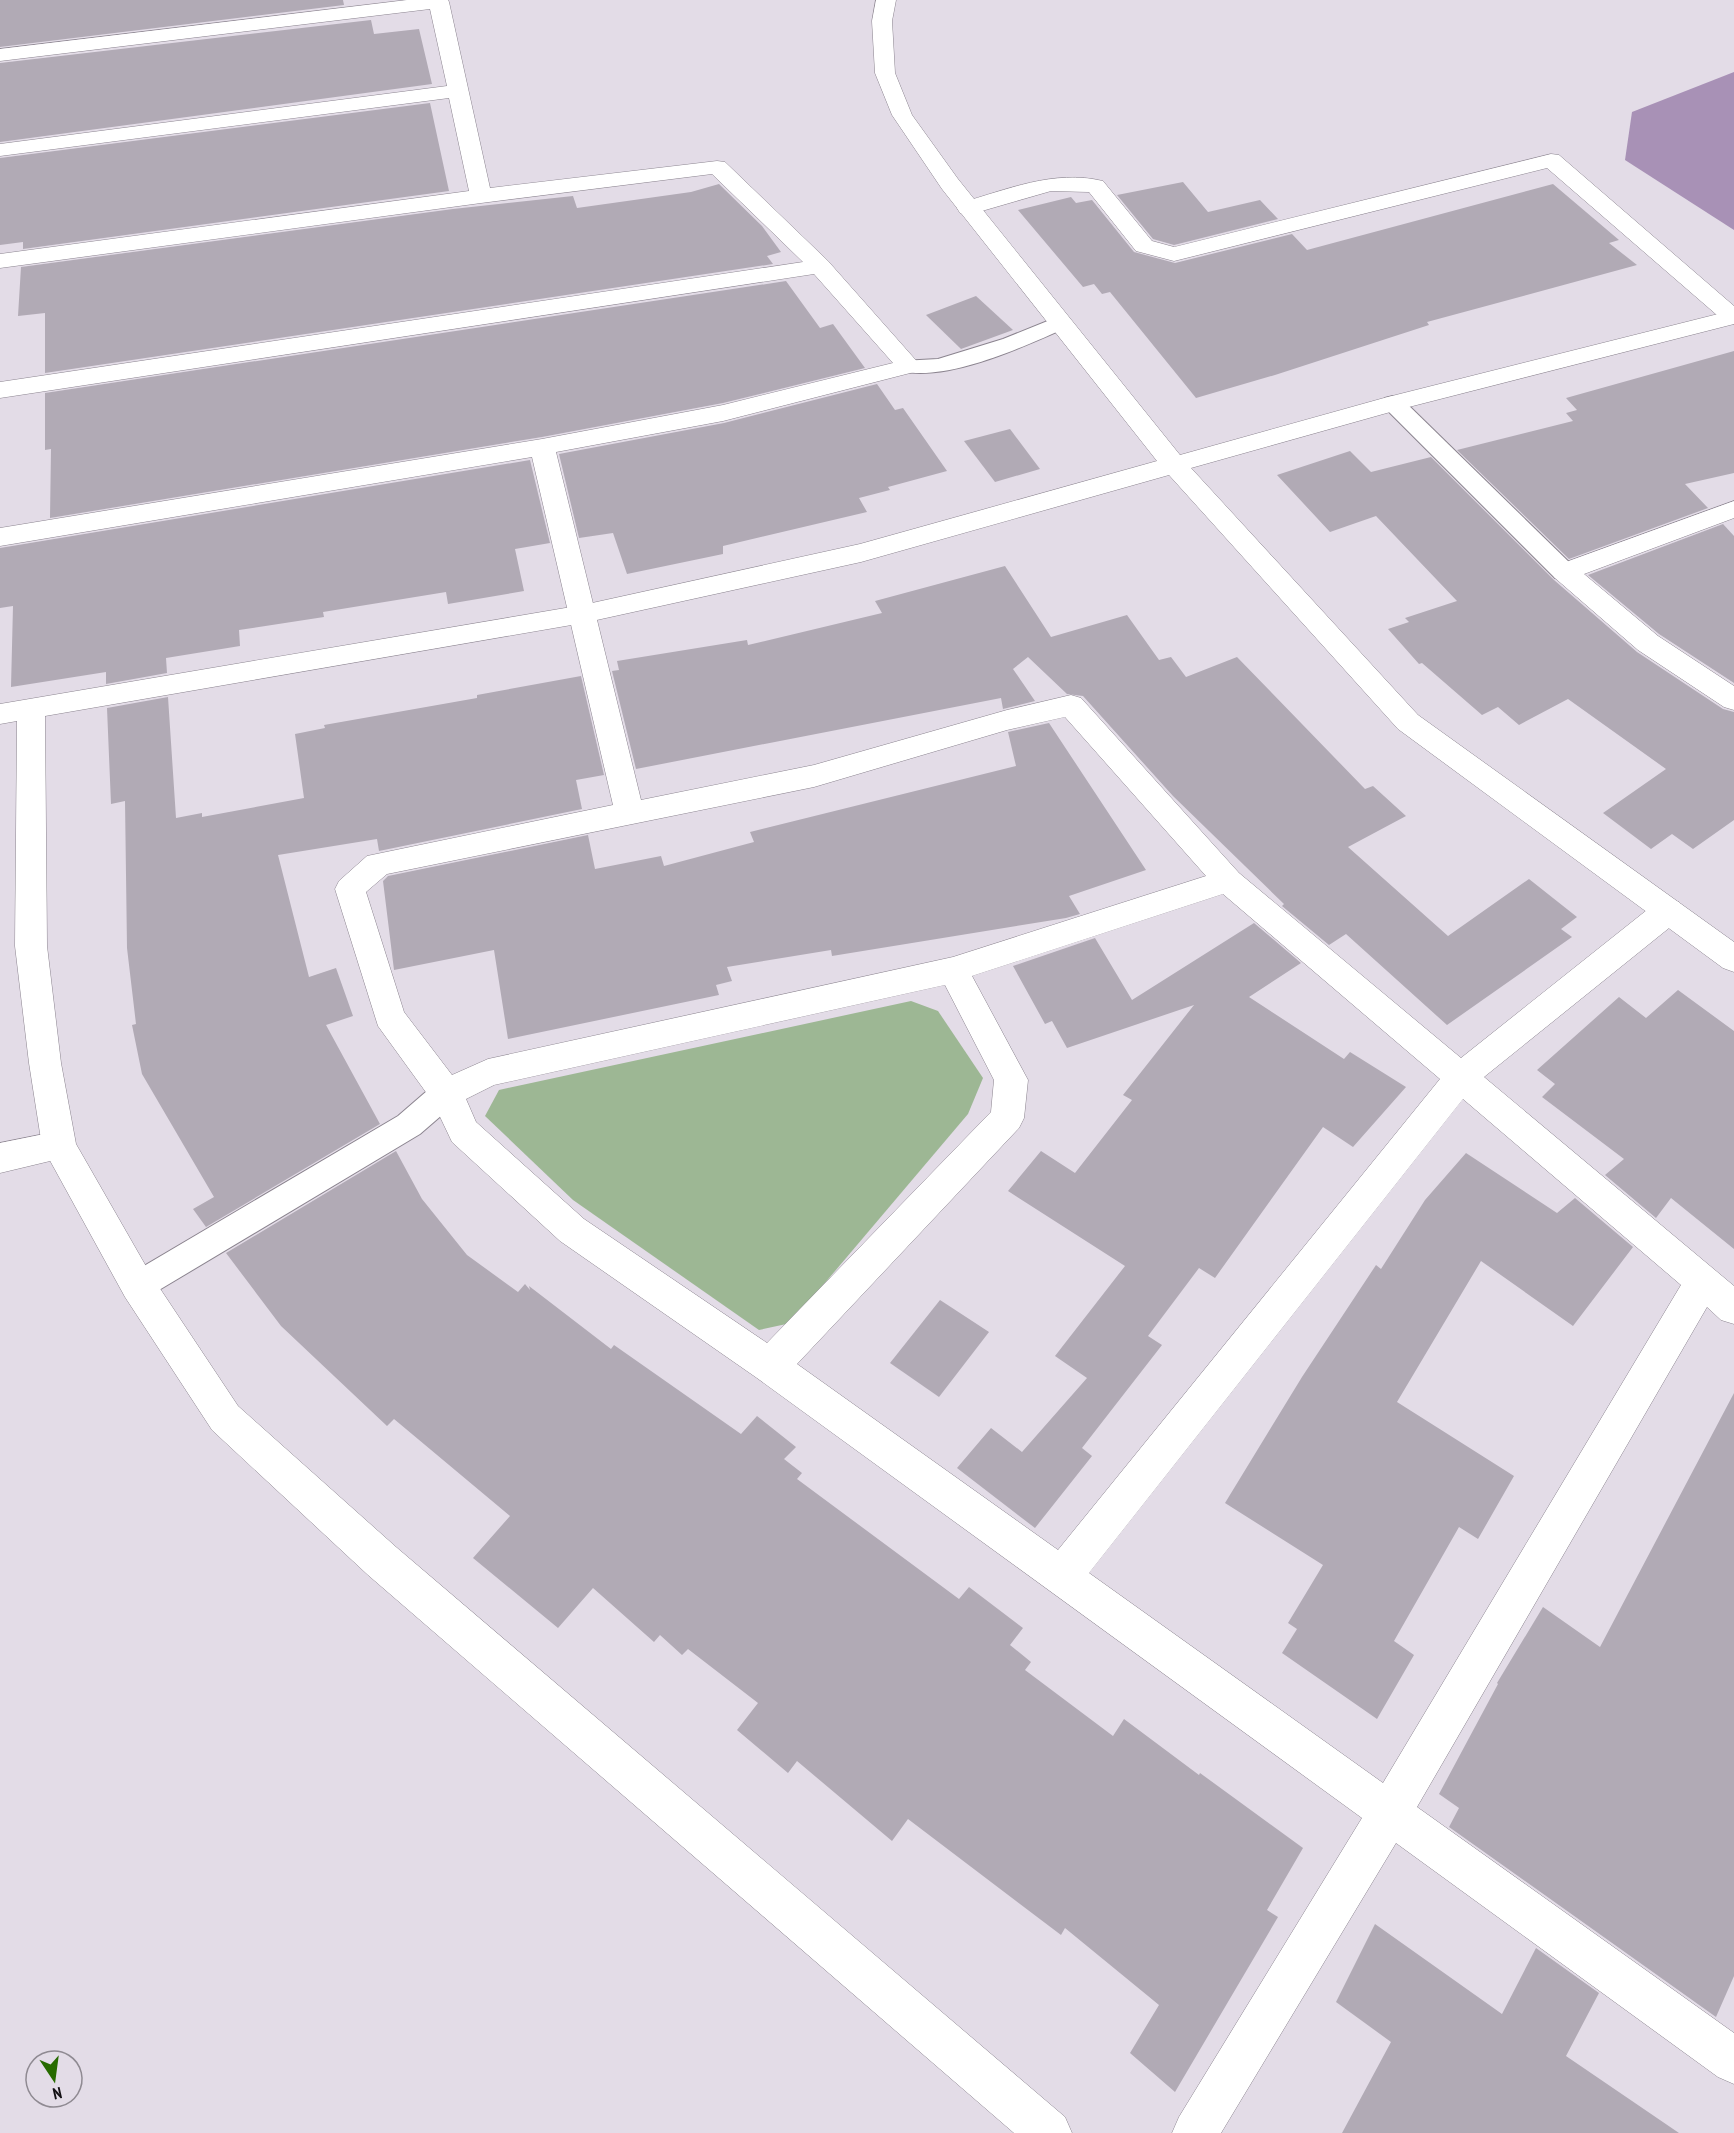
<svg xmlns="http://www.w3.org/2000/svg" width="1734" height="2133" font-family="'PT Sans Narrow',sans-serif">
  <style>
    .green { fill: #9db794 }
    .water { fill: #a891b6 }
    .building { fill: #b1aab5 }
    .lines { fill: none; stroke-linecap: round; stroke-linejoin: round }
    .lane-casing { stroke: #8b848f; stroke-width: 2 }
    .street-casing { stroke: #8b848f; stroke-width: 1 }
    .secondary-casing { stroke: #8b848f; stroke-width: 1 }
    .lane { fill: #fff; fill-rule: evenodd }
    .street { fill: #fff; fill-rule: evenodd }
    .secondary { fill: #fff; fill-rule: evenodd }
  </style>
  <rect width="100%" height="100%" fill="#e3dce7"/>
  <path class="green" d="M911 1001 938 1011 983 1078 968 1114 791 1323 759 1330 573 1200 485 1116 499 1090Z"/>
  <path class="water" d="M1734 72V230L1625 160 1632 112Z"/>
  <g class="building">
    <path d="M0 0H343L344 5 0 47Z"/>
    <path d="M371 20 374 34 419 29 432 84 0 142V63Z"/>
    <path d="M430 103 449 191 23 249V242L0 245V158Z"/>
    <path d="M1183 182 1208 212 1260 200 1278 219 1174 245 1153 239 1117 195Z"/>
    <path d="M719 184 762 226 781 252 767 256 773 264 45 373V313L18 316 21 267 453 209 573 196 577 208 691 192Z"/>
    <path d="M1553 184 1619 240 1609 243 1637 265 1427 322 1429 325 1275 375 1196 398 1110 292 1102 294 1094 284 1083 287 1018 210 1071 197 1076 203 1092 200 1134 252 1175 263 1292 234 1307 250Z"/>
    <path d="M786 281 820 328 833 324 865 368 723 403 542 437 50 518 51 449 45 450V393Z"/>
    <path d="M976 296 1013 330 961 349 926 315Z"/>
    <path d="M1734 351V473L1685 484 1708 508 1569 559 1457 450 1573 421 1566 413 1577 410 1566 398Z"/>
    <path d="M877 384 895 410 903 408 947 471 888 487 890 490 859 498 867 512 723 546V554L627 574 613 533 579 538 559 454 724 423Z"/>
    <path d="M1010 429 1040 469 995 482 964 441Z"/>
    <path d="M1350 451 1371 472 1431 457 1554 580 1637 652 1723 709 1734 712V820L1693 849 1672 834 1651 849 1603 813 1666 769 1568 699 1519 725 1498 707 1482 715 1422 663 1419 664 1388 629 1409 622 1405 618 1457 601 1376 516 1330 532 1277 475Z"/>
    <path d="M530 460 550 543 515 549 524 591 448 604 446 592 323 612 324 617 239 630 240 646 166 658 167 673 106 684V672L11 687 13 606 0 608V548Z"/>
    <path d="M1723 524 1734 536V683L1659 634 1588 575Z"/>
    <path d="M1005 566 1051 637 1127 615 1159 660 1171 657 1186 677 1237 657 1365 789 1373 786 1406 816 1348 847 1448 936 1529 879 1577 917 1561 929 1572 937 1447 1025 1346 934 1329 945 1282 906 1284 904 1173 796 1083 696 1067 694 1028 657 1013 669 1035 701 1003 709 1001 698 636 769 612 671 619 670 617 661 747 640 748 645 882 613 875 601Z"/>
    <path d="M581 676 604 775 576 780 582 809 379 851 377 839 278 855 309 977 336 968 353 1016 326 1025 380 1124 206 1227 193 1209 214 1197 142 1074 132 1025 136 1024 127 948 125 801 111 804 107 708 168 697 176 818 202 813V817L304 798 295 734 325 728 324 725 477 698V695Z"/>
    <path d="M1049 723 1146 870 1069 896 1080 914 1066 918 832 956 831 950 727 967 732 981 716 985 719 995 508 1039 494 950 394 970 383 881 388 876 588 835 595 869 661 856 664 866 754 842 750 832 1016 766 1008 732Z"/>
    <path d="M1254 923 1301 963 1249 997 1344 1059 1350 1052 1406 1087 1353 1147 1323 1127 1215 1278 1199 1268 1148 1336 1162 1345 1082 1448 1092 1456 1035 1528 957 1468 991 1428 1022 1452 1087 1378 1055 1356 1125 1266 1008 1191 1041 1151 1075 1173 1132 1100 1123 1095 1194 1005 1067 1048 1052 1021 1045 1024 1013 966 1095 938 1132 1000Z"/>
    <path d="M1678 990 1734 1031V1249L1671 1198 1656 1218 1605 1175 1624 1159 1542 1097 1555 1084 1537 1070 1619 997 1646 1018Z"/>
    <path d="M396 1151 422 1199 467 1255 518 1292 525 1284 530 1290 529 1286 611 1349 614 1345 741 1434 757 1416 796 1447 784 1459 802 1473 797 1479 959 1599 969 1587 1023 1628 1010 1645 1031 1662 1025 1670 1113 1736 1124 1719 1199 1775 1200 1773 1303 1848 1267 1910 1278 1917 1175 2092 1130 2053 1159 2005 1065 1928 1061 1935 908 1819 892 1841 797 1761 788 1773 737 1730 758 1703 688 1649 682 1655 660 1635 654 1642 593 1588 558 1628 473 1558 510 1516 394 1419 387 1426 281 1326 226 1253Z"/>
    <path d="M1466 1153 1557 1213 1575 1198 1633 1247 1573 1326 1481 1261 1397 1402 1514 1476 1478 1539 1459 1527 1394 1641 1414 1655 1377 1719 1282 1653 1297 1629 1288 1623 1323 1565 1225 1503 1302 1377 1376 1265 1381 1269 1425 1200Z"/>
    <path d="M940 1300 989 1332 939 1397 890 1363Z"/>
    <path d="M1734 1393V1976L1716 2017 1449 1827 1459 1808 1439 1794 1498 1684 1497 1683 1543 1607 1600 1647Z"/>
    <path d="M1375 1924 1502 2014 1536 1948 1599 1993 1566 2056 1679 2133H1342L1391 2042 1336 2002Z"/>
  </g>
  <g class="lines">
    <defs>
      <g id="lane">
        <path d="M1060 316 1068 317 1071 322 1068 327C1025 346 948 382 901 371L898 366 901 361 938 359 1003 339Z"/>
        <path d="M1393 396 1401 398 1573 566 1576 572 1573 578 1564 580 1555 578 1385 408 1382 403 1385 398Z"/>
        <path d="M446 1080 457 1084 461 1093 457 1102 420 1134 149 1296 138 1301 127 1296 122 1286 127 1276 398 1116 435 1084Z"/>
      </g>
      <g id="street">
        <path d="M407 0H448L449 2 490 188 717 161 725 162 828 261 921 366 918 371 723 421 556 452 641 800 814 765 1007 710 1071 695 1081 698 1239 873 1461 1058 1657 902 1668 899 1679 902 1684 911 1679 920 1484 1077 1734 1286V1324L1721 1320 1707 1307 1417 1807 1734 2033V2084L1718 2077 1396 1843 1221 2133H1172L1179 2117 1362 1818 757 1378 560 1241 452 1142 433 1102 378 1026 335 889 339 881 367 856 613 805 532 457 0 546V528L542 439 723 405 893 363 814 274 0 398V382L803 262 712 174 481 203 0 268V254L469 191 449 98 0 156V144L447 86 430 9 0 61V49ZM1065 717 1206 876 953 957 488 1059 452 1075 404 1012 366 892 387 874 814 787 1007 730ZM1223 894 1440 1079 1058 1550 797 1364 1019 1128 1024 1118 1028 1080 972 976ZM945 985 994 1080 991 1112 767 1343 584 1219 476 1122 466 1099 494 1085ZM1463 1099 1681 1285 1383 1783 1089 1573Z"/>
        <path d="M1551 154 1559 155 1734 306V324L1725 322 1547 168 1174 261 1136 251 1089 192 1051 191 968 215 960 213 957 208 960 203C1006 190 1054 169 1103 181L1152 241 1174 247Z"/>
        <path d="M1734 501V518L1584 574 1658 636 1734 686V710L1724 707 1638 650 1555 578 1551 572 1555 566Z"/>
        <path d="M59 1131 71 1136 76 1146 71 1156 0 1173V1143Z"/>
      </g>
      <path id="secondary" d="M876 0H896L892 21 895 73 912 115 958 179 1180 455 1384 398 1734 310V324L1401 409 1191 468 1418 715 1734 942V972L1723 968 1398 729 1169 475 861 562 583 623 45 716 47 946 61 1063 76 1144 151 1275 238 1406 396 1547 1065 2117 1072 2133H1014L368 1575 212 1430 125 1297 42 1146 29 1063 15 946 17 721 0 724V704L583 605 860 544 1157 461 942 189 892 115 875 73 872 21Z"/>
    </defs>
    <use href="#lane" class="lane-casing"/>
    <use href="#street" class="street-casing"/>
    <use href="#secondary" class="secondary-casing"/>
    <use href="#lane" class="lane"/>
    <use href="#street" class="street"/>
    <use href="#secondary" class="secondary"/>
  </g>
  <g transform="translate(54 2079) rotate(167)"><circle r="28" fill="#e3dce7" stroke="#8f8a92" stroke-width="1.5"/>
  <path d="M0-4.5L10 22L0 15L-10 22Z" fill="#276b00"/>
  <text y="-9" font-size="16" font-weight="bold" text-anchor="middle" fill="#120f13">N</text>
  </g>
</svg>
